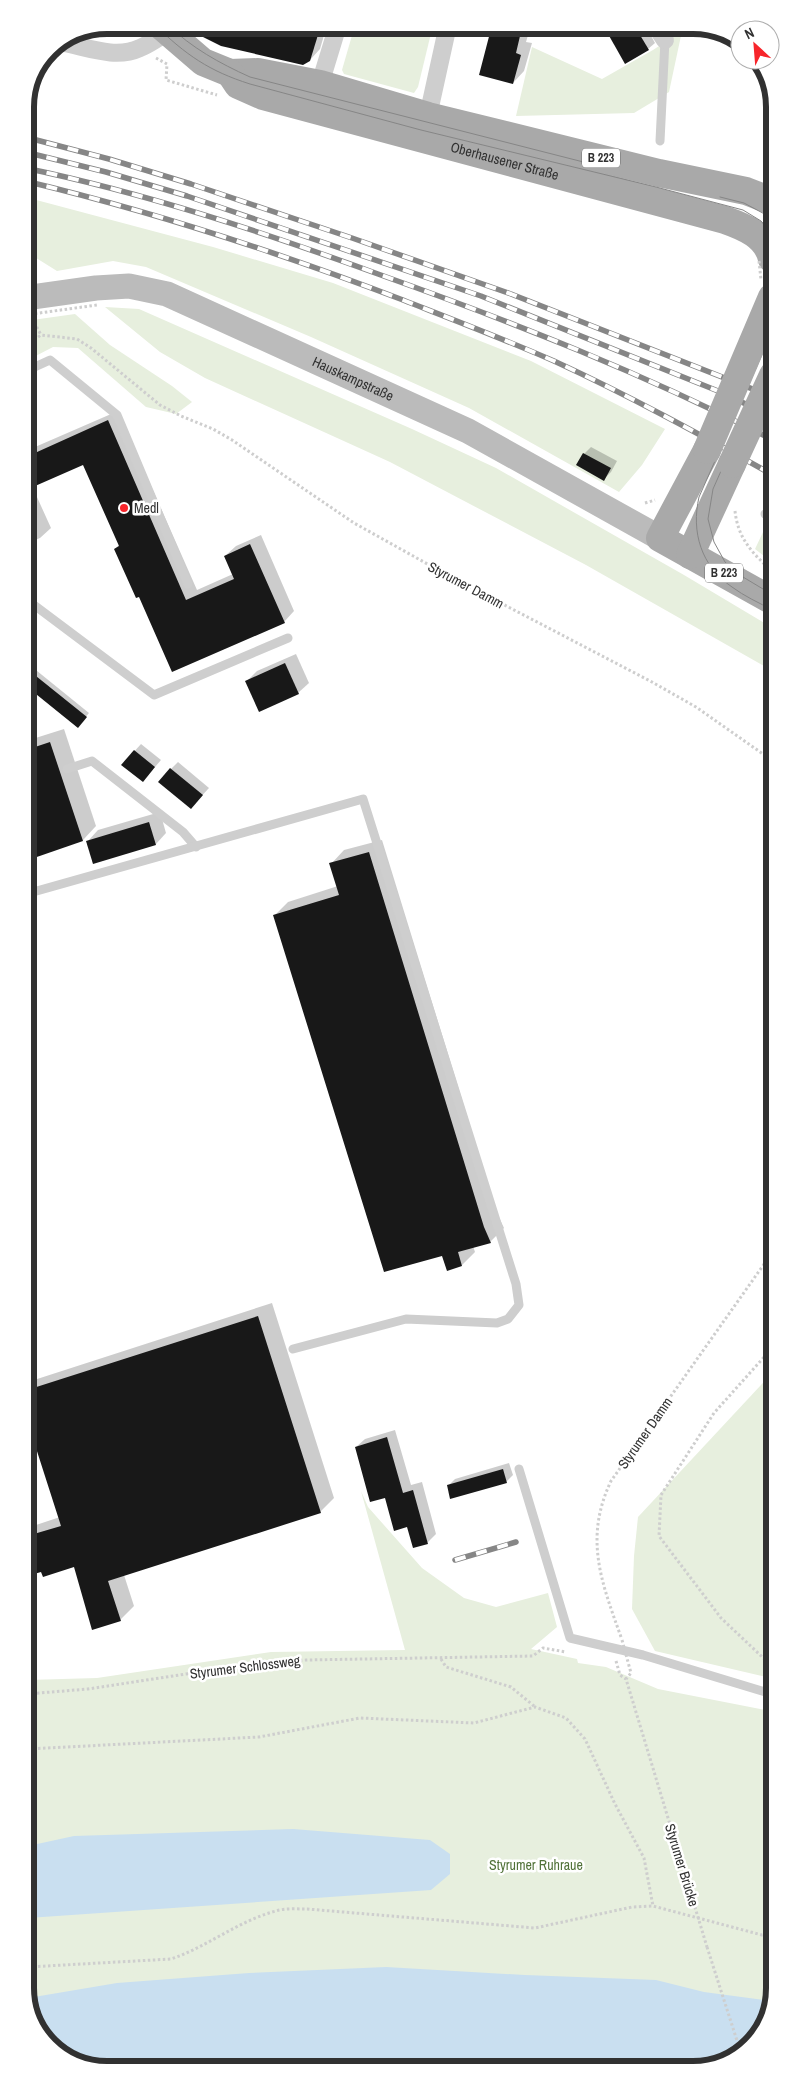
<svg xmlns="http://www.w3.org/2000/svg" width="800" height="2095" font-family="'Archivo Narrow',sans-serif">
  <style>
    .green { fill: #e7efde }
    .water { fill: #c9dff0 }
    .shadow { fill: #0003 }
    .building { fill: #181818 }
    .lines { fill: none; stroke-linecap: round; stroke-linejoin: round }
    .path { stroke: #cecece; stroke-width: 3; stroke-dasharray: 2.5 2.5; stroke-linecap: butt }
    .lane { stroke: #cecece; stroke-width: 9 }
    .street { stroke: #cecece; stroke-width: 18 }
    .secondary { stroke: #bbb; stroke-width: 25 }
    .primary { stroke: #a9a9a9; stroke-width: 28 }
    .tram { stroke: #868686; stroke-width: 1 }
    .rail-casing { stroke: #868686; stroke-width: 5.5 }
    .rail { stroke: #fff; stroke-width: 4; stroke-dasharray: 11; stroke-linecap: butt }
    .path-bridge { stroke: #cecece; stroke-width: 3; stroke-dasharray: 2.5 2.5; stroke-linecap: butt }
    .primary-bridge { stroke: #a9a9a9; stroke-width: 28 }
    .poi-dot { fill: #f7252b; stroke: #fff; stroke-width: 2 }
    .labels { text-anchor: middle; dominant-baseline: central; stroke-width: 5; stroke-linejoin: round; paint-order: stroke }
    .shield { fill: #fff; stroke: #6f6f6f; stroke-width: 1 }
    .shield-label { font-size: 12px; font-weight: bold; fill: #313131 }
    .street-label { font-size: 14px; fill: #313131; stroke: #fff }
    .poi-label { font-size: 14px; fill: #313131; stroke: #fff; text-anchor: start }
    .park-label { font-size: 14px; fill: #517239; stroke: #fff }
    .rim { fill: none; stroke: #313131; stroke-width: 6 }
  </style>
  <rect width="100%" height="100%" fill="#fff"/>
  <g class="green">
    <path d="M355 25H433L418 87 414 93 344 74 342 70Z"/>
    <path d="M682 31 669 92 634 113 516 116 532 47 602 79 653 50Z"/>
    <path d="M25 197 213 247 333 283 531 361 665 429 642 465 619 492 469 408 311 337 146 267 113 261 57 271 25 251Z"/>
    <path d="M105 307 139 309 412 429 496 468 684 575 773 628V671L586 565 390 462 205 378 160 352Z"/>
    <path d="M75 314 110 345 172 386 192 402 176 414 146 407 78 348 53 347 26 361 25 321Z"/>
    <path d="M773 511V563L755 549Z"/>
    <path d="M774 1371 775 1679 655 1651 632 1609 634 1556 638 1517Z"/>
    <path d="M361 1491 368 1507 422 1568 464 1598 496 1607 548 1593 557 1627 531 1649 577 1659 578 1663 606 1667 658 1689 775 1712V1988L758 2038 714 2067 101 2070 53 2050 28 2009 27 1680 97 1678 271 1652 405 1650Z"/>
  </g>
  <g class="water">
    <path d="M293 1829 430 1840 450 1854V1874L431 1890 28 1918V1846L74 1836Z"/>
    <path d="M386 1967 525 1975 656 1980 704 1992 771 2001 758 2038 714 2067 101 2070 53 2050 28 2009V1998L117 1983 249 1973Z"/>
  </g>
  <g class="shadow">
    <path d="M107 25H139L133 31 101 27Z"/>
    <path d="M188 25H327L320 49 310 60Z"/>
    <path d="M494 25H531L526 42 532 43 524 71 513 83Z"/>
    <path d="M604 25H645L655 43 648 49Z"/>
    <path d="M118 411 197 590 233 574 225 556 236 546 261 535 294 611 284 622 140 595 115 549 120 544 84 463 32 486 51 528 40 538 26 544V426L35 447Z"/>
    <path d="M591 447 617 461 611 472 604 479 584 454Z"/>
    <path d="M296 654 309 683 298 693 247 681 257 671Z"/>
    <path d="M26 662 89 713 77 727 26 685Z"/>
    <path d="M64 729 96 826 83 840H26V741Z"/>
    <path d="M141 744 161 760 143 781 123 764Z"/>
    <path d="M178 762 209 788 197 801 171 769Z"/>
    <path d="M160 812 166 833 156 844 94 862 88 841 98 830Z"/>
    <path d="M382 840 497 1213 504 1228 490 1242 473 1246 475 1252 462 1265 443 1255 274 916 288 902 338 886 331 864 344 850Z"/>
    <path d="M272 1303 334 1498 320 1512 124 1575 134 1606 120 1620 75 1566 42 1570 27 1575V1528L60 1517 27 1415V1386L34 1380Z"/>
    <path d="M395 1430 411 1485 422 1482 436 1534 428 1542 414 1546 408 1526 386 1496 356 1447 365 1439Z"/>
    <path d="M509 1463 513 1475 506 1482 448 1486 455 1479Z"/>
  </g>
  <g class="building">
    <path d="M184 25H321L310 61 303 65 221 46 191 31Z"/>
    <path d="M492 25H521L518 35 520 36 516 53 521 55 513 84 479 75Z"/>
    <path d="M603 25H634L649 50 625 64Z"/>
    <path d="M108 420 186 600 234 579 224 556 250 544 285 623 172 672 139 597 136 598 114 549 119 546 83 465 26 490V457Z"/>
    <path d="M583 453 611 468 604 481 576 465Z"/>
    <path d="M285 663 299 694 259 712 245 681Z"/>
    <path d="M26 668 87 717 78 728 26 686Z"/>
    <path d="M50 742 83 841 31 859 26 843V750Z"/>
    <path d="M134 750 155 767 143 782 121 765Z"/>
    <path d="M170 768 203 795 191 809 158 782Z"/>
    <path d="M149 822 156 845 93 864 86 841Z"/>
    <path d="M369 852 484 1227 491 1243 458 1252 462 1266 447 1271 442 1256 384 1272 273 915 339 895 329 863Z"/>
    <path d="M258 1316 321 1513 108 1581 121 1621 92 1630 74 1567 43 1577 41 1572 27 1576V1536L61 1526 27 1420V1390Z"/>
    <path d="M387 1437 403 1493 413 1490 428 1544 413 1548 407 1527 394 1531 385 1498 370 1502 355 1447Z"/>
    <path d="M503 1469 507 1483 450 1499 447 1485Z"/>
  </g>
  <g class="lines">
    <g class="path">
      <path d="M156 58 167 64 166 80 217 95"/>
      <path d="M32 318 41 335"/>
      <path d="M26 346 41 335 77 339 91 348 160 405 181 416 213 429 232 440 354 523 449 576 652 682 696 707 773 761"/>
      <path d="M645 503 655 500"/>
      <path d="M735 511C738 539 753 554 773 572"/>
      <path d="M774 1346 714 1413 661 1495 659 1536 721 1618 775 1669"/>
      <path d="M621 1637C601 1581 584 1538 611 1481L774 1250"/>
      <path d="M441 1659 446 1667 511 1687 534 1706"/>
      <path d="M616 1661 620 1675 626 1679"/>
      <path d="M27 1694 88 1689 225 1668 306 1660 533 1656 543 1648 566 1652"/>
      <path d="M28 1749 259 1737 360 1718 474 1723 535 1707 566 1718 585 1739 615 1804 644 1858 653 1906"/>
      <path d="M707 1947 740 2050"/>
      <path d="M28 1967 171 1959C207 1947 238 1921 276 1911 285 1908 297 1909 307 1909L535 1928 632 1907 653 1906 762 1935 775 1933"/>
    </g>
    <g class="lane">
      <path d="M660 141 665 40"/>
      <path d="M26 371 50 360 117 415 188 584"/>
      <path d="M765 514 773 521"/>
      <path d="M26 599 154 695 288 638"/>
      <path d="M67 769 92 761 183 832 196 847"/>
      <path d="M26 894 363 799 516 1284 519 1305 508 1319 497 1323 406 1319 293 1349"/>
      <path d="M519 1469 570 1638 643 1655 775 1695"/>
    </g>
    <g class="street">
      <path d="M655 25 665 40"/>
      <path d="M64 43C89 48 116 59 140 48 150 44 158 37 168 33"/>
      <path d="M320 84 338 25"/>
      <path d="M428 116 448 25"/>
    </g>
    <path class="secondary" id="s1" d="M25 298 96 288 129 286 167 294 468 431 660 538"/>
    <g class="primary">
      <path d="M160 25 203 62 230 73 258 72 320 84 428 116 659 173 746 191 772 201"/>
      <path id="s2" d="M230 73 238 85 263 96 725 220C745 227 767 236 772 259"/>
      <path d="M707 450 660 538 773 601"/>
      <path d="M690 555 732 464"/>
    </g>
    <g class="tram">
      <path d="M155 25C186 55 209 71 250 84L421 130 656 187 743 210 761 221 772 234"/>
      <path d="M168 25C192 48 219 63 250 77L603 167"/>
      <path d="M720 197 744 203 772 218"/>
      <path d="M772 332 699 497C691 532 701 566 732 587 744 596 759 603 773 610"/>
      <path d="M773 354 713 489 708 519 714 542 725 562 738 574 773 595"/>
    </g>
    <defs>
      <g id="rail">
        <path d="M25 137 109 159 191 184 352 238 511 294 773 397"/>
        <path d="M25 152 106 172 187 196 481 296 728 395 773 418"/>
        <path d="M25 168C145 193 263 232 378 274 513 322 645 374 773 440"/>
        <path d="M25 181C155 212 280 253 403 300 454 320 504 339 554 361 628 395 701 435 773 475"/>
        <path d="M455 1560 516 1542"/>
      </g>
    </defs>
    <use href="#rail" class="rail-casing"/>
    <use href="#rail" class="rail"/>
    <g class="path-bridge">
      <path d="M759 261 761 280"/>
      <path d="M25 315 97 305"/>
      <path d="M622 1640 631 1673 626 1679 707 1947"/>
    </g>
    <g class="primary-bridge">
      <path d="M707 450 772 297"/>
      <path d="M732 464 773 375"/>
    </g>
  </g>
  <circle class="poi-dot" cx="124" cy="508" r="5"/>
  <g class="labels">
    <g class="shield">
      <rect x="582" y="148.5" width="38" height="19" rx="4"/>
      <rect x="705" y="563.5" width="38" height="19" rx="4"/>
    </g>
    <g class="shield-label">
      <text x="601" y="158">B 223</text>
      <text x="724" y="573">B 223</text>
    </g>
    <g class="street-label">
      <text stroke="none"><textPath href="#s2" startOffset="292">Oberhausener Straße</textPath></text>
      <text stroke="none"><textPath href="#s1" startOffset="348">Hauskampstraße</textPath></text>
      <text transform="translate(466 585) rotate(28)">Styrumer Damm</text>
      <text transform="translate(645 1433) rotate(-55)">Styrumer Damm</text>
      <text transform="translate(245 1667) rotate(-7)">Styrumer Schlossweg</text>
      <text transform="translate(682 1865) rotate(73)">Styrumer Brücke</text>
    </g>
    <g class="poi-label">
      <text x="134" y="508">Medl</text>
    </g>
    <g class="park-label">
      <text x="536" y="1865">Styrumer Ruhraue</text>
    </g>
  </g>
  <path d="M0 0H800V2095H0ZM107 34H693A73 73 0 0 1 766 107V1988A73 73 0 0 1 693 2061H107A73 73 0 0 1 34 1988V107A73 73 0 0 1 107 34Z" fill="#fff" fill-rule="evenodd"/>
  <path class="rim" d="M107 34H693A73 73 0 0 1 766 107V1988A73 73 0 0 1 693 2061H107A73 73 0 0 1 34 1988V107A73 73 0 0 1 107 34Z"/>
  <g transform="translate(755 45) rotate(334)"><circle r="24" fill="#ffffff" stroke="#adadad"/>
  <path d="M0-4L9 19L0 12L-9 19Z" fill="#f7252b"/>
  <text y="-8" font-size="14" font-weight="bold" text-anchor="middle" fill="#313131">N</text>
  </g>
</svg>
